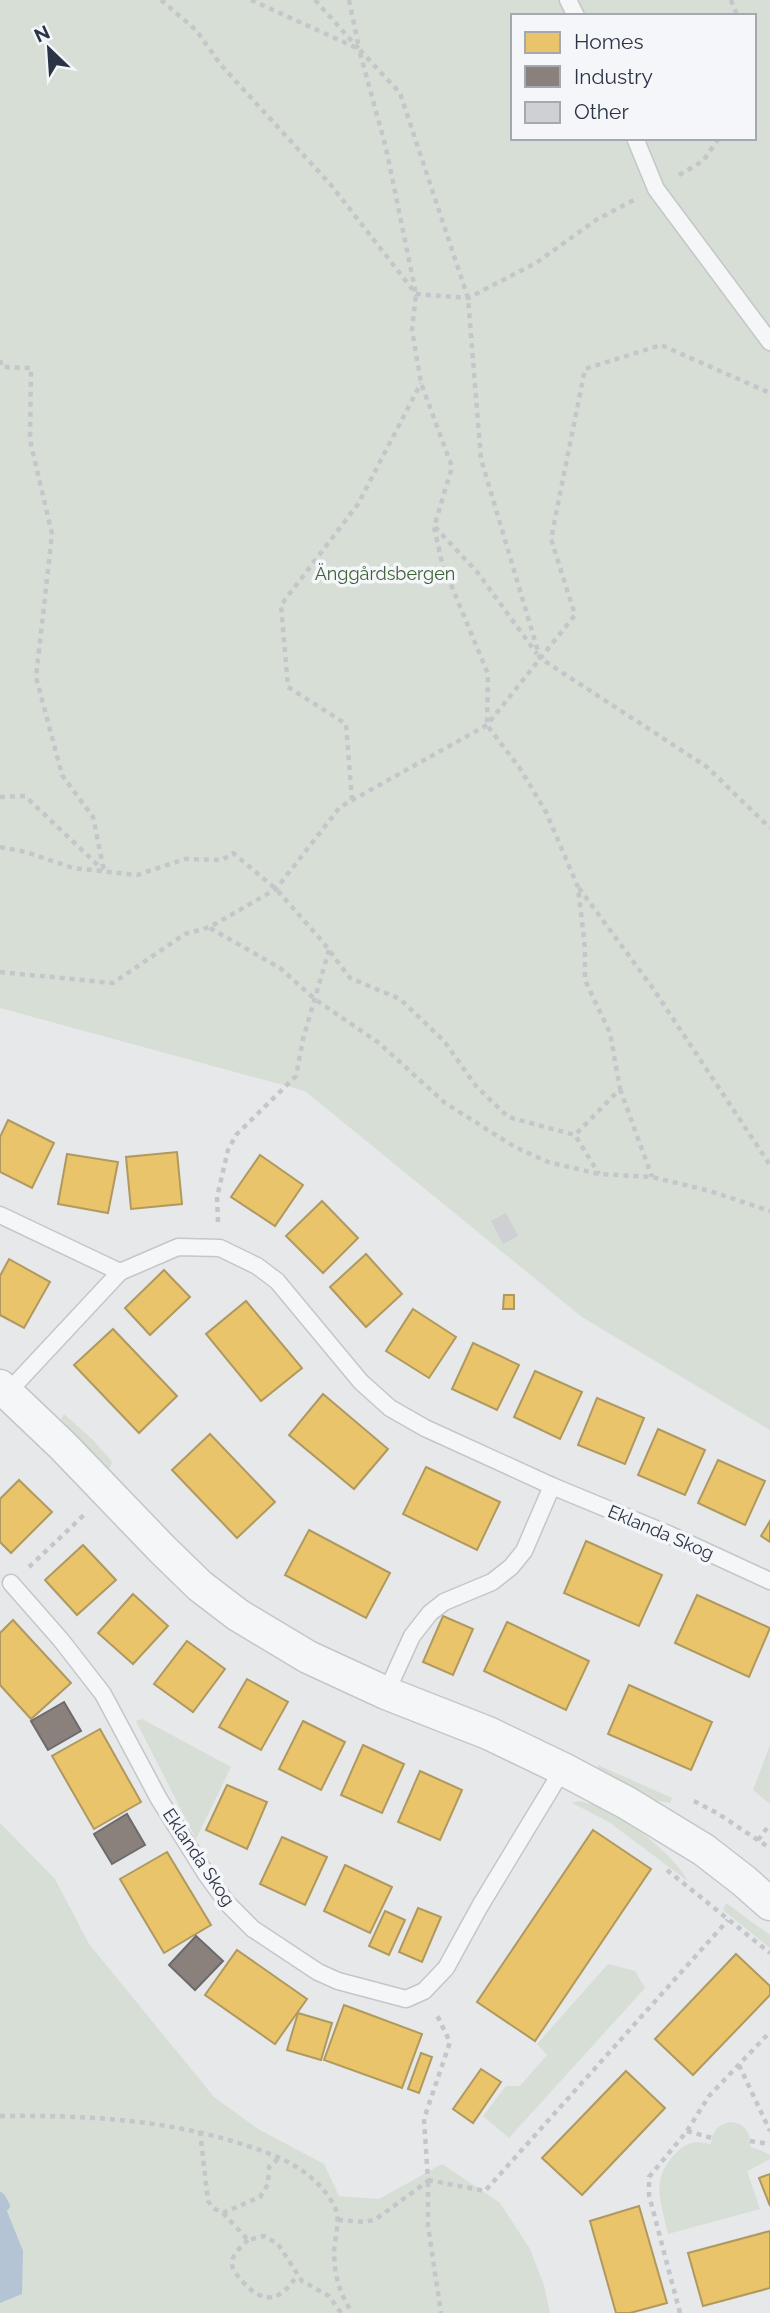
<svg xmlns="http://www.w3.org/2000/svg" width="770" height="2313" font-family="Raleway,sans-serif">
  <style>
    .green { fill: #d6ded6; fill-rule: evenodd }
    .water { fill: #b4c4d5 }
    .homes { fill: #e9c46a; stroke: #b0995f; stroke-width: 2 }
    .industry { fill: #8a817c; stroke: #6e6a6c; stroke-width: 2 }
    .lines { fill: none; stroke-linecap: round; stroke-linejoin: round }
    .stream { stroke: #b4c4d5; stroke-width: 10 }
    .building { fill: #ced0d3 }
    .service-casing { stroke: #c4c6c8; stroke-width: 19 }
    .minor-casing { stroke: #c4c6c8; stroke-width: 35 }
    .path { stroke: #c5c6ca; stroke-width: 4.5; stroke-dasharray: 5 5; stroke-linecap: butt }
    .service { stroke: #f5f6f7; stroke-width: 16 }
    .minor { stroke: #f5f6f7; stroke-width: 32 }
    .labels { text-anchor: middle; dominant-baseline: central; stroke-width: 7; stroke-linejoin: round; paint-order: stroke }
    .park-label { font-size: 18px; fill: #3f6138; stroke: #f4f6f9 }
    .street-label { font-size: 18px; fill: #2b3445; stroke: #f4f6f9 }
  </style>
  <rect width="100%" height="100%" fill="#e6e8ea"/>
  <g class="green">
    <path d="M0 0H770V1430L582 1317 305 1091 0 1008ZM513 16H754V138H513Z"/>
    <path d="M64 1414 93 1440 112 1462 110 1468H104L61 1419Z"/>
    <path d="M142 1719 231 1767 196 1839 136 1721Z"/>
    <path d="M770 1745V1804L753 1790Z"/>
    <path d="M598 1765 672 1798 670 1803 655 1800 599 1774Z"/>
    <path d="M578 1801C614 1806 670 1850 689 1882L609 1822 572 1803Z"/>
    <path d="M0 1823 55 1879 89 1944 214 2097 258 2129 324 2164 339 2196 379 2199 442 2164 500 2203 530 2249 544 2285 550 2313H0Z"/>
    <path d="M726 1903 770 1935V1948L723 1910Z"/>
    <path d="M608 1964 635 1971 645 1988 509 2138 483 2116 506 2086H520L547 2055 537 2044Z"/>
    <path d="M730 2122C745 2123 751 2133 750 2147L760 2150 770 2155V2159L747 2171 760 2209 668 2234C661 2199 649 2181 677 2152 687 2141 698 2141 711 2144 712 2132 717 2125 730 2122Z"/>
  </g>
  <path class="water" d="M5 2206 23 2251 22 2294 0 2303V2207Z"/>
  <g class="homes">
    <path d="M8 1120 54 1143 32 1188 0 1172V1137Z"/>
    <path d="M177 1152 182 1204 131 1209 126 1157Z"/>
    <path d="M67 1154 118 1162 108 1213 58 1204Z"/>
    <path d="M260 1155 303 1185 275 1226 231 1197Z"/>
    <path d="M322 1201 358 1238 323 1273 286 1236Z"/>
    <path d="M366 1254 402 1294 366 1327 330 1287Z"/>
    <path d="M9 1259 50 1282 24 1328 0 1315V1276Z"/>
    <path d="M164 1270 190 1297 150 1335 125 1308Z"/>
    <path d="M504 1295H514V1309H503Z"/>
    <path d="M246 1301 302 1368 261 1401 206 1334Z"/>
    <path d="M413 1309 456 1337 429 1378 386 1351Z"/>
    <path d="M113 1329 177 1396 139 1433 74 1365Z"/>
    <path d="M473 1343 519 1365 497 1410 452 1389Z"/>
    <path d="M535 1371 582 1392 560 1439 514 1417Z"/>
    <path d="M323 1394 388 1449 354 1489 289 1435Z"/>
    <path d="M597 1398 644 1418 625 1464 578 1445Z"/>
    <path d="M658 1429 705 1450 685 1495 638 1475Z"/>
    <path d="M210 1434 275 1502 237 1538 172 1470Z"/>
    <path d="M718 1460 765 1481 745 1525 698 1503Z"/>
    <path d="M426 1467 500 1502 477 1550 403 1514Z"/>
    <path d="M19 1480 52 1512 11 1553 0 1542V1499Z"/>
    <path d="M770 1521V1542L761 1536Z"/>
    <path d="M309 1530 390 1573 366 1618 285 1575Z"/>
    <path d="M586 1541 662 1575 639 1626 564 1593Z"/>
    <path d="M83 1545 116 1580 77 1615 45 1580Z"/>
    <path d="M133 1594 168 1626 133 1664 98 1633Z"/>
    <path d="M697 1595 770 1628 749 1677 675 1643Z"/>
    <path d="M443 1616 473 1629 453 1675 423 1662Z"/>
    <path d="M13 1620 71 1683 31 1719 0 1685V1633Z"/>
    <path d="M507 1622 589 1661 566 1710 484 1671Z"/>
    <path d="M187 1641 225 1669 193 1712 154 1684Z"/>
    <path d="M247 1679 288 1702 261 1750 219 1727Z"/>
    <path d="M629 1685 712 1722 691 1770 608 1734Z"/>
    <path d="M303 1721 345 1742 321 1790 279 1769Z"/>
    <path d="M100 1729 141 1802 94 1829 52 1756Z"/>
    <path d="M363 1745 404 1764 382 1813 341 1795Z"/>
    <path d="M420 1771 462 1790 440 1840 398 1822Z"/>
    <path d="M227 1785 267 1802 247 1849 206 1830Z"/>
    <path d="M593 1830 651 1869 535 2041 477 2002Z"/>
    <path d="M282 1837 327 1857 305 1905 260 1884Z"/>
    <path d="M167 1852 211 1925 164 1953 120 1879Z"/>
    <path d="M345 1865 392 1887 370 1933 324 1911Z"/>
    <path d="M418 1908 441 1917 422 1962 399 1952Z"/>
    <path d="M385 1911 405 1920 389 1955 369 1946Z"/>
    <path d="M237 1950 307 1999 275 2044 205 1995Z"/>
    <path d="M736 1954 770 1986V1995L693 2075 655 2039Z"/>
    <path d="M344 2005 422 2034 402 2088 324 2060Z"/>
    <path d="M298 2013 332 2023 321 2060 287 2050Z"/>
    <path d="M421 2053 432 2057 419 2093 408 2089Z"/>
    <path d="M481 2069 501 2082 473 2123 453 2109Z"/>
    <path d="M626 2071 665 2108 582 2195 542 2158Z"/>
    <path d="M770 2174V2206L759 2178Z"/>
    <path d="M639 2206 667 2303 630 2313H616L590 2221Z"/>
    <path d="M770 2231V2288L703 2306 688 2253Z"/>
  </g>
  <g class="industry">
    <path d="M64 1702 81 1731 48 1750 31 1721Z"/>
    <path d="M127 1814 145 1845 112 1864 94 1834Z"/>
    <path d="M196 1936 223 1961 195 1990 169 1965Z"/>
  </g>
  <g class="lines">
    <path class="stream" d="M0 2197 5 2206"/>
  </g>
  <path class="building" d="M506 1213 518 1236 503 1244 491 1221Z"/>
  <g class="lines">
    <defs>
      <g id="service">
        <path d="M568 0 576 16"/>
        <path d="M635 138 656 189 770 342"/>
        <path d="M0 1215 120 1272 178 1247 220 1248 257 1266 277 1281 361 1382 390 1408 425 1428 552 1486 668 1534 770 1581"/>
        <path d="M8 1392 120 1272"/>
        <path d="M11 1583 61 1640 103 1694 159 1799 206 1874 227 1903 253 1929 318 1972 338 1981 406 1999 424 1991 446 1968 480 1906 563 1769"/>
        <path d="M386 1693 412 1636 430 1613 444 1602 492 1582 511 1567 524 1551 552 1486"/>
      </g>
      <path id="minor" d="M0 1386 63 1446 162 1549 200 1586 238 1615 308 1657 386 1693 488 1733 563 1769 627 1803 704 1850 744 1881 770 1904"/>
    </defs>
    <use href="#service" class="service-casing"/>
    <use href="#minor" class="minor-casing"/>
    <g class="path">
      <path d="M161 0 196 30 221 65 331 185 416 294 468 298 536 263 596 220 634 200"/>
      <path d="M251 0 359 49 400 93 468 298 481 459 540 658 707 767 770 828"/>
      <path d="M315 0 359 49 386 148 416 294 412 330 421 383 452 467 434 527 442 563 488 674 487 725 521 770 546 812 578 887 585 948V980L610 1033 620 1089 575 1135"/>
      <path d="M349 0 359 48"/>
      <path d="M731 0 737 16"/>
      <path d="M679 175 703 161 719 138"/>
      <path d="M0 360 2 367 31 368 30 440 52 534 36 677 62 775 93 817 104 871"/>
      <path d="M435 527 478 573 537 654"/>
      <path d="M0 797 25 796 103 870"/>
      <path d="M352 800 346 724 288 687 281 605 358 504 421 383"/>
      <path d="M0 847 26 852 73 868 137 875 185 859 222 860 233 853 276 889 323 942 350 978 400 999 444 1041 476 1086 508 1117 575 1135 599 1174"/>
      <path d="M579 888 652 987 770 1165"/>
      <path d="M210 928 280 968 316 1000 379 1043 445 1103 515 1147 548 1162 599 1174 652 1177 710 1191 770 1211"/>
      <path d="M0 972 113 983 185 934 210 927 276 889 340 807 487 725 575 615 551 539 585 369 661 345 770 393"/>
      <path d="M620 1089 652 1177"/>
      <path d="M218 1222 217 1197 228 1150 236 1135 296 1076 303 1039 329 950"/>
      <path d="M29 1567 84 1515"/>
      <path d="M694 1801 717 1813 770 1848"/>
      <path d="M758 1840 770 1824"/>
      <path d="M667 1870 770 1953"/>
      <path d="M739 2065 770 2131"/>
      <path d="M0 2116C85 2115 167 2119 248 2146 284 2158 314 2171 334 2205 342 2221 334 2237 334 2253 335 2278 339 2291 352 2313"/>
      <path d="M200 2131 208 2201 213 2208 223 2213 260 2197 268 2184 269 2167 279 2158"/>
      <path d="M687 2131 712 2138"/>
      <path d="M750 2141 770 2144"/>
      <path d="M428 2180 485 2191 728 1920"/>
      <path d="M428 2182V2226L441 2313"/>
      <path d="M223 2213 248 2240 264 2236 278 2244 302 2281 329 2296 341 2313"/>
      <path d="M338 2220 366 2222 376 2219 428 2181 424 2119 450 2042 436 2013"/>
      <path d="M248 2240C242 2246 233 2253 232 2262 231 2269 238 2276 242 2281 264 2306 281 2301 297 2275"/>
      <path d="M680 2313 649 2195V2177L687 2131 709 2096 770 2032"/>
    </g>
    <use href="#service" class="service"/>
    <use href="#minor" class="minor"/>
  </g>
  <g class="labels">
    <g class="park-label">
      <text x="385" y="573">Änggårdsbergen</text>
    </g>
    <g class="street-label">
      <text transform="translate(661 1532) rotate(23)">Eklanda Skog</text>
      <text transform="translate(199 1857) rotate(56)">Eklanda Skog</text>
    </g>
  </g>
  <rect x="511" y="14" width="245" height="126" fill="#f4f6f9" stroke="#a4a8b1" stroke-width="2"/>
  <rect x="525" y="32" width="35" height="21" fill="#e9c46a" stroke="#a4a8b1" stroke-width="2"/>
  <text x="574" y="49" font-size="21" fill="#2b3445">Homes</text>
  <rect x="525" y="66" width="35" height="21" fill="#8a817c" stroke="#a4a8b1" stroke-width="2"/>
  <text x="574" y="84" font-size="21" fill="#2b3445">Industry</text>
  <rect x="525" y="102" width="35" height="21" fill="#ced0d3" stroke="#a4a8b1" stroke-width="2"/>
  <text x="574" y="119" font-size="21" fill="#2b3445">Other</text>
  <g transform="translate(49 49) rotate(335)" stroke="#f4f6f9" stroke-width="5" paint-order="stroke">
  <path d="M0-5L12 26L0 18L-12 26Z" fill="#2b3445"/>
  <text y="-10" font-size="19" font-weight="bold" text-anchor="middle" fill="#2b3445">N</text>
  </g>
</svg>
